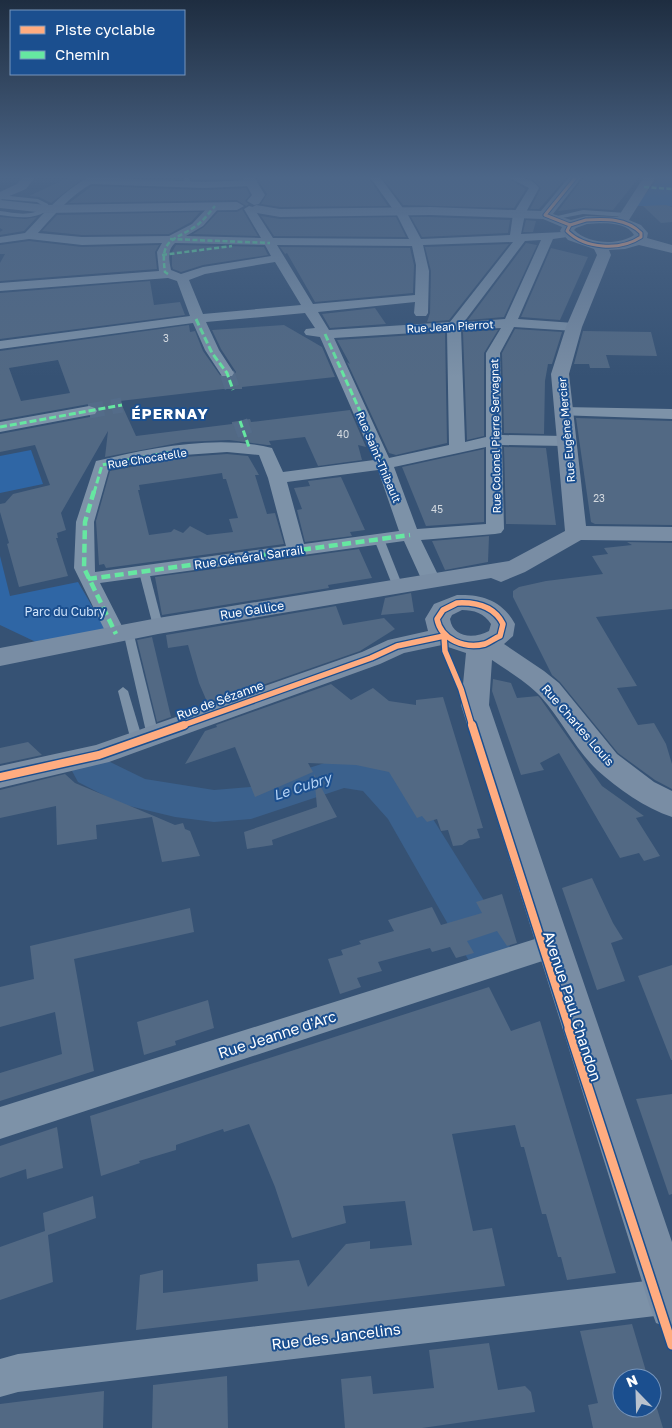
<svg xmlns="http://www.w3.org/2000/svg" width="672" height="1428" font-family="'Golos Text',sans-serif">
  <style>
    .green { fill: #2f66a5 }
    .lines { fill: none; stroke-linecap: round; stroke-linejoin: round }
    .river { fill: #3b618d; fill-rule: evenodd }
    .building { fill: #526984; fill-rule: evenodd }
    .street-tunnel { stroke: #546c89; stroke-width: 15; stroke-dasharray: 15 8; stroke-linecap: butt }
    .lane { fill: #7d92a8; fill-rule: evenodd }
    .street { fill: #7d92a8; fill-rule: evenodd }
    .secondary { fill: #798da4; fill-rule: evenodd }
    .quiet-far2 { stroke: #66e7a1; stroke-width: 2.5; stroke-dasharray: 5 2.5; stroke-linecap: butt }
    .quiet-far1 { stroke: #66e7a1; stroke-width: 3; stroke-dasharray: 7 3; stroke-linecap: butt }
    .quiet { stroke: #66e7a1; stroke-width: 4.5; stroke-dasharray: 9 4.5; stroke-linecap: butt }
    .cycleway-far3-casing { stroke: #1b4f8f; stroke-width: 5 }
    .cycleway-far2-casing { stroke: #1b4f8f; stroke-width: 8 }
    .cycleway-far1-casing { stroke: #1b4f8f; stroke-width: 11 }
    .cycleway-casing { stroke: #1b4f8f; stroke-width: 12 }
    .cycleway-far3 { stroke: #ffac80; stroke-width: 3 }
    .cycleway-far2 { stroke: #ffac80; stroke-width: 5.5 }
    .cycleway-far1 { stroke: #ffac80; stroke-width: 8 }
    .cycleway { stroke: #ffac80; stroke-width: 9 }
    .labels { text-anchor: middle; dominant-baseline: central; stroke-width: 4; stroke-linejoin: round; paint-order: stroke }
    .number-label { font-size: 10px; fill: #d4dae0 }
    .far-street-label { font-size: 11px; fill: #fff; stroke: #1b4f8f }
    .street-label { font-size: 12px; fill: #fff; stroke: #1b4f8f }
    .park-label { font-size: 12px; fill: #cfe3fa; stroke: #1b4f8f }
    .water-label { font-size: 14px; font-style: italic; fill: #b5d3f5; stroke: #1b4f8f }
    .far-district-label { font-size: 15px; font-weight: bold; letter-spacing: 1px; fill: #fff; stroke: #1b4f8f }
    .near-street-label { font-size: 15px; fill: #fff; stroke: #1b4f8f }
  </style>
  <rect width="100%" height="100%" fill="#365274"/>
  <g class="green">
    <path d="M659 177H672V206H636Z"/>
    <path d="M31 450 43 484 0 493V456Z"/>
    <path d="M0 556 10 596 78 582 106 630 38 643 0 625Z"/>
  </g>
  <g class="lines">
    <path class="river" d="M92 756 106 760 145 779 214 790 250 787 343 757 375 761 390 766 418 795 503 931 510 946 503 961 486 967 469 961 388 819 363 791 344 788 251 819 214 822 175 817 121 804 78 782 72 771 78 760Z"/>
  </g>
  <g class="building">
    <path d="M70 177H85L51 203 39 197 29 196Z"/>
    <path d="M191 177H240L241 179 204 180H192Z"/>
    <path d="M256 177H368L388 206 280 207 261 204 267 194Z"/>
    <path d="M382 177H506L526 189 514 208 403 205Z"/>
    <path d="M527 177H567L539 209H530L541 188 534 180Z"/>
    <path d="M584 177H639L613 210 583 208 558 211Z"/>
    <path d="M92 186 204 190 246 188 250 195 245 201 249 204 246 206 237 200 69 203Z"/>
    <path d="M666 205 672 207V222L661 223 643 206Z"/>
    <path d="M242 209 258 236 193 234 204 227 218 212H237Z"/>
    <path d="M200 212 191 222 169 234 82 235 42 231 57 215Z"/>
    <path d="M261 216 280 219 396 217 406 237 274 236Z"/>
    <path d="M0 217 25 219 37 217 24 231 0 235V232L3 230 0 228Z"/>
    <path d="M411 217H430L510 220 508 233 422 237Z"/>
    <path d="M526 220 536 221 533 232H523Z"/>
    <path d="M29 241 82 247 159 245 155 252 157 269 0 281V263L5 254H0V245Z"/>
    <path d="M526 243 537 245 504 317 468 320Z"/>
    <path d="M509 244 449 320 427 322 430 313 431 271 425 247Z"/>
    <path d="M176 245 264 247 268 255 203 265 181 272 173 269 172 266V252Z"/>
    <path d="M280 247 410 248 414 265 413 293 315 302 287 253 285 254Z"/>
    <path d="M551 248 588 257 560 320 521 317Z"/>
    <path d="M150 281 154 305 180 302 185 315 0 339V293Z"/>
    <path d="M375 308 386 324 330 328 322 314Z"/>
    <path d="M189 325 190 332 195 331 203 351 222 378H232L236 372 221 349 212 330 284 325 322 347 335 377 242 387V389H223L120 401 136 436 232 424V422L250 419 251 422 350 410 366 447 358 445 362 460 318 466 305 437 269 441 271 445H267L229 440 183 442 105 457 108 431 61 513 66 530 57 533 58 538H56L68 576 19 587 7 544 9 543 0 512V504L5 503 13 494 50 485 35 445 0 452V434L95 416 99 410 96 406 89 404 0 420V351ZM58 360 70 393 21 401 9 368Z"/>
    <path d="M515 329 562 332 552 364H548L545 381 544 434 504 433 502 353Z"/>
    <path d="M498 330 484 353V436L467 440 463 332Z"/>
    <path d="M583 331 651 332 657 356 606 355 610 368H590L589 364H574Z"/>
    <path d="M445 333 447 443 396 455 389 453 347 362 350 364 337 340Z"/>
    <path d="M576 418 672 421V525L595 524 591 522Z"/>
    <path d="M504 447 546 448 556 525 506 524Z"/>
    <path d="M484 449V522L426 526 402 467Z"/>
    <path d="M227 454 248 456 259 475H255L267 514 275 513 284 544 106 568 104 564 99 565 96 521 110 471 184 457ZM222 473 223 479H226L238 518 229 519 233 532 207 535 190 526 183 533 174 529 171 532 149 535 138 490H140L139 485Z"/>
    <path d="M341 477 365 530 350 532 352 536 305 542 297 510 302 509 294 488 310 486 308 481Z"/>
    <path d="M489 536 488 562 445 570 432 541Z"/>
    <path d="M627 542 672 543V609L596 617 637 686 617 688 638 725 654 723 666 744 672 764V789L655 780 618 753 560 682 552 675 513 597V591L519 587 546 581 603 574 592 556 608 554 604 548 632 545Z"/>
    <path d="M359 549 372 578 328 585 329 588 162 615 155 577Z"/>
    <path d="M411 593 414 612 381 615 385 598Z"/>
    <path d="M336 606 343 625 384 618 395 629 360 651 208 704 199 683 188 645 168 648 166 635Z"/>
    <path d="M152 637 171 717 157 722 137 640Z"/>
    <path d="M493 679 511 683 517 698 538 696 540 698 602 786 644 816 636 818 660 856 644 861 639 853 620 858 559 753 540 763 544 770 521 775 492 691Z"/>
    <path d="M331 684 351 700 373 688 389 701 416 705V700L443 697 483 828 477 829 480 838 469 840 462 845 453 846 448 830 441 831 437 819 427 822 422 816 417 818 389 772 356 765 308 763 313 772 255 797 235 747 185 764 205 731 217 727 216 725Z"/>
    <path d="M28 742 42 755 0 764V748Z"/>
    <path d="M65 774 75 783 154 816 175 825 183 823 185 829 190 831 200 856 162 862 152 817 96 825 97 839 57 845 56 806 0 818V790Z"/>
    <path d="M314 774 337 817 272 840 273 845 247 849 244 832 317 807Z"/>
    <path d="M592 878 613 923 623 939 611 943 625 981 597 990 562 888Z"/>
    <path d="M502 894 517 943 507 946 497 931 467 941 474 953 456 958 450 947 432 952 430 948 378 962 382 971 357 978 361 987 340 994 328 959 343 955 341 950 361 944 359 941 394 931 388 920 432 907 441 925 482 913 476 902Z"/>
    <path d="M190 908 194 932 74 959 94 1071 0 1101V1073L62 1054 55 1012 0 1027V987L34 979 30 946Z"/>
    <path d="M672 965V1060H671L638 976Z"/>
    <path d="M489 987 511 1031 540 1021 616 1273 567 1280 561 1257H558L546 1214H542L524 1147H521L515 1125 452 1134 473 1231 492 1228 505 1286 136 1330 140 1275 163 1270V1293L258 1281 257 1264 299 1260 308 1287 346 1244 370 1241V1249L412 1245 405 1201 343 1206 346 1223 292 1238 275 1187 249 1124 224 1132 223 1129 176 1145V1150L139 1161 140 1163 101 1176 90 1116Z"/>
    <path d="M208 1000 214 1028 175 1041 176 1045 144 1055 137 1022Z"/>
    <path d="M672 1094V1194L669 1195 636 1099Z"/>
    <path d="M57 1127 63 1168 27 1179 26 1169 0 1178V1146Z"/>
    <path d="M93 1196 96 1218 48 1235 53 1282 0 1300V1247L45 1231 43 1213Z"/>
    <path d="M632 1324 648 1378H622V1408H652V1392L663 1428H593L588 1405 598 1403 580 1331Z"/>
    <path d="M489 1343 498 1390 525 1386 531 1392 535 1412 422 1428H345L341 1379 371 1376 373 1394 434 1388 429 1350Z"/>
    <path d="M227 1376 228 1428H152L153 1385Z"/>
    <path d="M104 1391 103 1428H0V1404Z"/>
  </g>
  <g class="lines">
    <g class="street-tunnel">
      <path d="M227 373 233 390"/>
      <path d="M89 411 122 405"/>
      <path d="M240 421 247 440"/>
    </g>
    <g class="lane">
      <path d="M183 177H189L191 186H187Z"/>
      <path d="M0 195 38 199 48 204 49 209C35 221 16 217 0 215V211C15 213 30 217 43 208V206L37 202 0 199Z"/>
      <path d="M583 210 626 213 629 215 626 217 583 214 552 220 549 218Z"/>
      <path d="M379 536 384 539 403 587 401 589H395L393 587 374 539Z"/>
      <path d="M144 569 149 572 163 626 158 629 153 626 139 572Z"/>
      <path d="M128 628 133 631 159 736 153 740 147 736 123 631Z"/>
      <path d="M123 687 128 691 143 741 141 744H133L131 741 118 691Z"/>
    </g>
    <g class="street">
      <path d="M89 177 204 182 251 180 256 183 251 186 204 188 91 184C70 196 54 215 38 233L82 237 169 236 192 224 211 204 215 203 220 206 219 208 203 226 186 236 261 238 244 209 249 206 253 207 273 238 409 239 397 215 370 177H380L408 215 421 239 510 235 513 214 529 188 508 177C520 177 531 177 539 188L525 214 521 234 563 232 569 235 567 237 553 239 518 319 574 323 581 327 574 331 514 327 500 353 502 435 565 436 571 438 573 441 571 444 565 446 502 445 504 529 501 533 495 534 421 540 441 581 438 585 431 587 424 585 404 541 100 583 126 634 123 639 116 641 109 639 74 568 76 522 96 461C150 448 217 434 272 448L283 472 374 460 320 337 306 335 304 332 306 329 315 328 305 313 206 322 219 350 234 373 232 376H222L205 350 193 323 0 349V341L190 316 177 281 168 278 0 291V283L159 271 157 252 162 243 82 245 29 239 0 243V237L25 233C45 212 63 191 89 177ZM541 240 505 319 464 322 525 241ZM513 242 450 322 329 330 318 312 415 302 414 313 416 316H426L428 313 429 271 423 245ZM175 243 265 245 271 256 203 267 181 274 171 270C169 260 167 250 175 243ZM277 245 412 246 416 265 415 295 313 304ZM275 262 301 305 203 314 189 280 205 274ZM501 328 486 353V437L465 442 461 330ZM447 331 449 445 389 458 334 338ZM486 447V524L417 529 394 467ZM227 452 259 455 268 478 286 546 95 572 94 522 109 469 184 455ZM378 470 399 531 304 544 287 482Z"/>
      <path d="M89 406 95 408 97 411 95 414 0 432V422Z"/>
      <path d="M563 407 672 409V419L557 415 555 412 557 409Z"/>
      <path d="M554 933 564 936 568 945 564 954 0 1139V1107Z"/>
      <path d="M672 1278V1314L18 1392 0 1397V1359L18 1354Z"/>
    </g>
    <g class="secondary">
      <path d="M23 177H35L26 189 0 200V192L17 184Z"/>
      <path d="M242 177H254L265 195 259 204 254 205 247 201 252 195Z"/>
      <path d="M569 177H582L553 214 571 220 586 216 618 217 644 177H656L629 220 641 225 648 233 647 238 672 245V253L639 245 625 249 609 250 611 255 582 327 569 374 586 526 672 527V541L581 540 525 572 501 582 491 578 158 634 0 666V648L158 618 509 561 565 531 551 374 566 327 597 255 594 249 568 240 560 231 562 227 543 219 430 215 280 217 251 212 249 209 256 205 280 209 430 207 541 211ZM587 224C602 223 626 221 634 235 618 246 588 244 574 230L576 228Z"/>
      <path d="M0 200 46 205 237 202 244 206 237 210 46 213 0 208Z"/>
      <path d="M457 595C482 594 503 601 515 624L513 636 504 644 544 671 559 683 617 754 654 782 672 791V817C645 808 618 789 597 770 575 749 561 719 541 697 527 682 508 671 492 660L489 705 672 1242V1329L656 1323 650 1307 461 705 466 653 442 645 404 653 380 664 109 762 0 788V766L96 745 362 652 388 640 428 631 425 619 434 604ZM462 610C474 610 484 613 491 624L489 631C474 639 453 638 450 619L452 615Z"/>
    </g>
    <g class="quiet-far2">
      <path d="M644 187 672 189"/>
      <path d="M170 239 270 243"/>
      <path d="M162 255 232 246"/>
      <path d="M168 274 165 272C160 238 172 242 196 226 203 221 209 213 215 206"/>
    </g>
    <g class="quiet-far1">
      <path d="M196 319 212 353 227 373 233 390"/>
      <path d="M325 334 384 464"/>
      <path d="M240 421 249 447"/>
      <path d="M0 427 122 405"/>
      <path d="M94 493 102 465 171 452"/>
    </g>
    <g class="quiet">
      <path d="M94 491 85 522 84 568 116 634"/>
      <path d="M88 579 410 535"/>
    </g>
    <defs>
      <g id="cycleway-far3">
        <path d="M586 220C606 219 626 218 641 233V237C620 251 585 249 567 231L570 225Z"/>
        <path d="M570 225 545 215 576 177"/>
      </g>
      <g id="cycleway-far2">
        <path d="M457 603C476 602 494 606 503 624L500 636C495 638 490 642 485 644 465 649 441 640 437 619L443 610Z"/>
        <path d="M444 636 445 651 461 689 472 726"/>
        <path d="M181 726 371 658 397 646 444 636"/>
      </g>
      <g id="cycleway-far1">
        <path d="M472 725 570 1031"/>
        <path d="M0 777 99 755 184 725"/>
      </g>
      <path id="cycleway" d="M569 1029 672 1345"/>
    </defs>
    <use href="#cycleway-far3" class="cycleway-far3-casing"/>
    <use href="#cycleway-far2" class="cycleway-far2-casing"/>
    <use href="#cycleway-far1" class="cycleway-far1-casing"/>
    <use href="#cycleway" class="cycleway-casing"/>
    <use href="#cycleway-far3" class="cycleway-far3"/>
    <use href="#cycleway-far2" class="cycleway-far2"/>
    <use href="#cycleway-far1" class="cycleway-far1"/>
    <use href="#cycleway" class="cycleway"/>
  </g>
  <linearGradient id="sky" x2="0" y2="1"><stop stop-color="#1e2d40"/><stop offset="0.47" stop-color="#4c6688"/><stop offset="1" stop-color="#4c6688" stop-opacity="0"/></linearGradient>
  <rect width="672" height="377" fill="url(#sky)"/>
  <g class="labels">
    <g class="number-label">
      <text x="166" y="338">3</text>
      <text x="343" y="434">40</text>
      <text x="599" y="498">23</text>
      <text x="437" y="509">45</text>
    </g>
    <g class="far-street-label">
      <text transform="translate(450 326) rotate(-3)">Rue Jean Pierrot</text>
      <text transform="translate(566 430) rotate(-95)">Rue Eugène Mercier</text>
      <text transform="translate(495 436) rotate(-91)">Rue Colonel Pierre Servagnat</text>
      <text transform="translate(379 457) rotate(67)">Rue Saint-Thibault</text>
      <text transform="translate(147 458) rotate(-9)">Rue Chocatelle</text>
    </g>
    <g class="street-label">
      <text transform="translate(249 557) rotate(-8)">Rue Général Sarrail</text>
      <text transform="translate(252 610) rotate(-9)">Rue Gallice</text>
      <text transform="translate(220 700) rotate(-20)">Rue de Sézanne</text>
      <text transform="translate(578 725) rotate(49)">Rue Charles Louis</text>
    </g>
    <g class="park-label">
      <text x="65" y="611">Parc du Cubry</text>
    </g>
    <g class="water-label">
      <text transform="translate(302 786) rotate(-18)">Le Cubry</text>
    </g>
    <g class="far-district-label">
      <text x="170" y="413">ÉPERNAY</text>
    </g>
    <g class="near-street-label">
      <text transform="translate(573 1006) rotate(72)">Avenue Paul Chandon</text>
      <text transform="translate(277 1034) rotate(-18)">Rue Jeanne d'Arc</text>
      <text transform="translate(336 1336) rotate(-7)">Rue des Jancelins</text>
    </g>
  </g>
  <rect x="10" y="10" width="175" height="65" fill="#1b4f8f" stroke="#7695bc"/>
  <rect x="20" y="26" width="25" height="8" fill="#ffac80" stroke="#7695bc"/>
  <text x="55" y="35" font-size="15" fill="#ffffff">Piste cyclable</text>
  <rect x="20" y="51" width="25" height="8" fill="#66e7a1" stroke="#7695bc"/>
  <text x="55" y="60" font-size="15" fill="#ffffff">Chemin</text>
  <g transform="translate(637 1393) rotate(337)"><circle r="24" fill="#1b4f8f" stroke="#7695bc"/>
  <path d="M0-4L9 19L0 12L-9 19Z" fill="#b9c2ce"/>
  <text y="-8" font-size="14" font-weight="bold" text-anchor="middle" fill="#ffffff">N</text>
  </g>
</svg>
